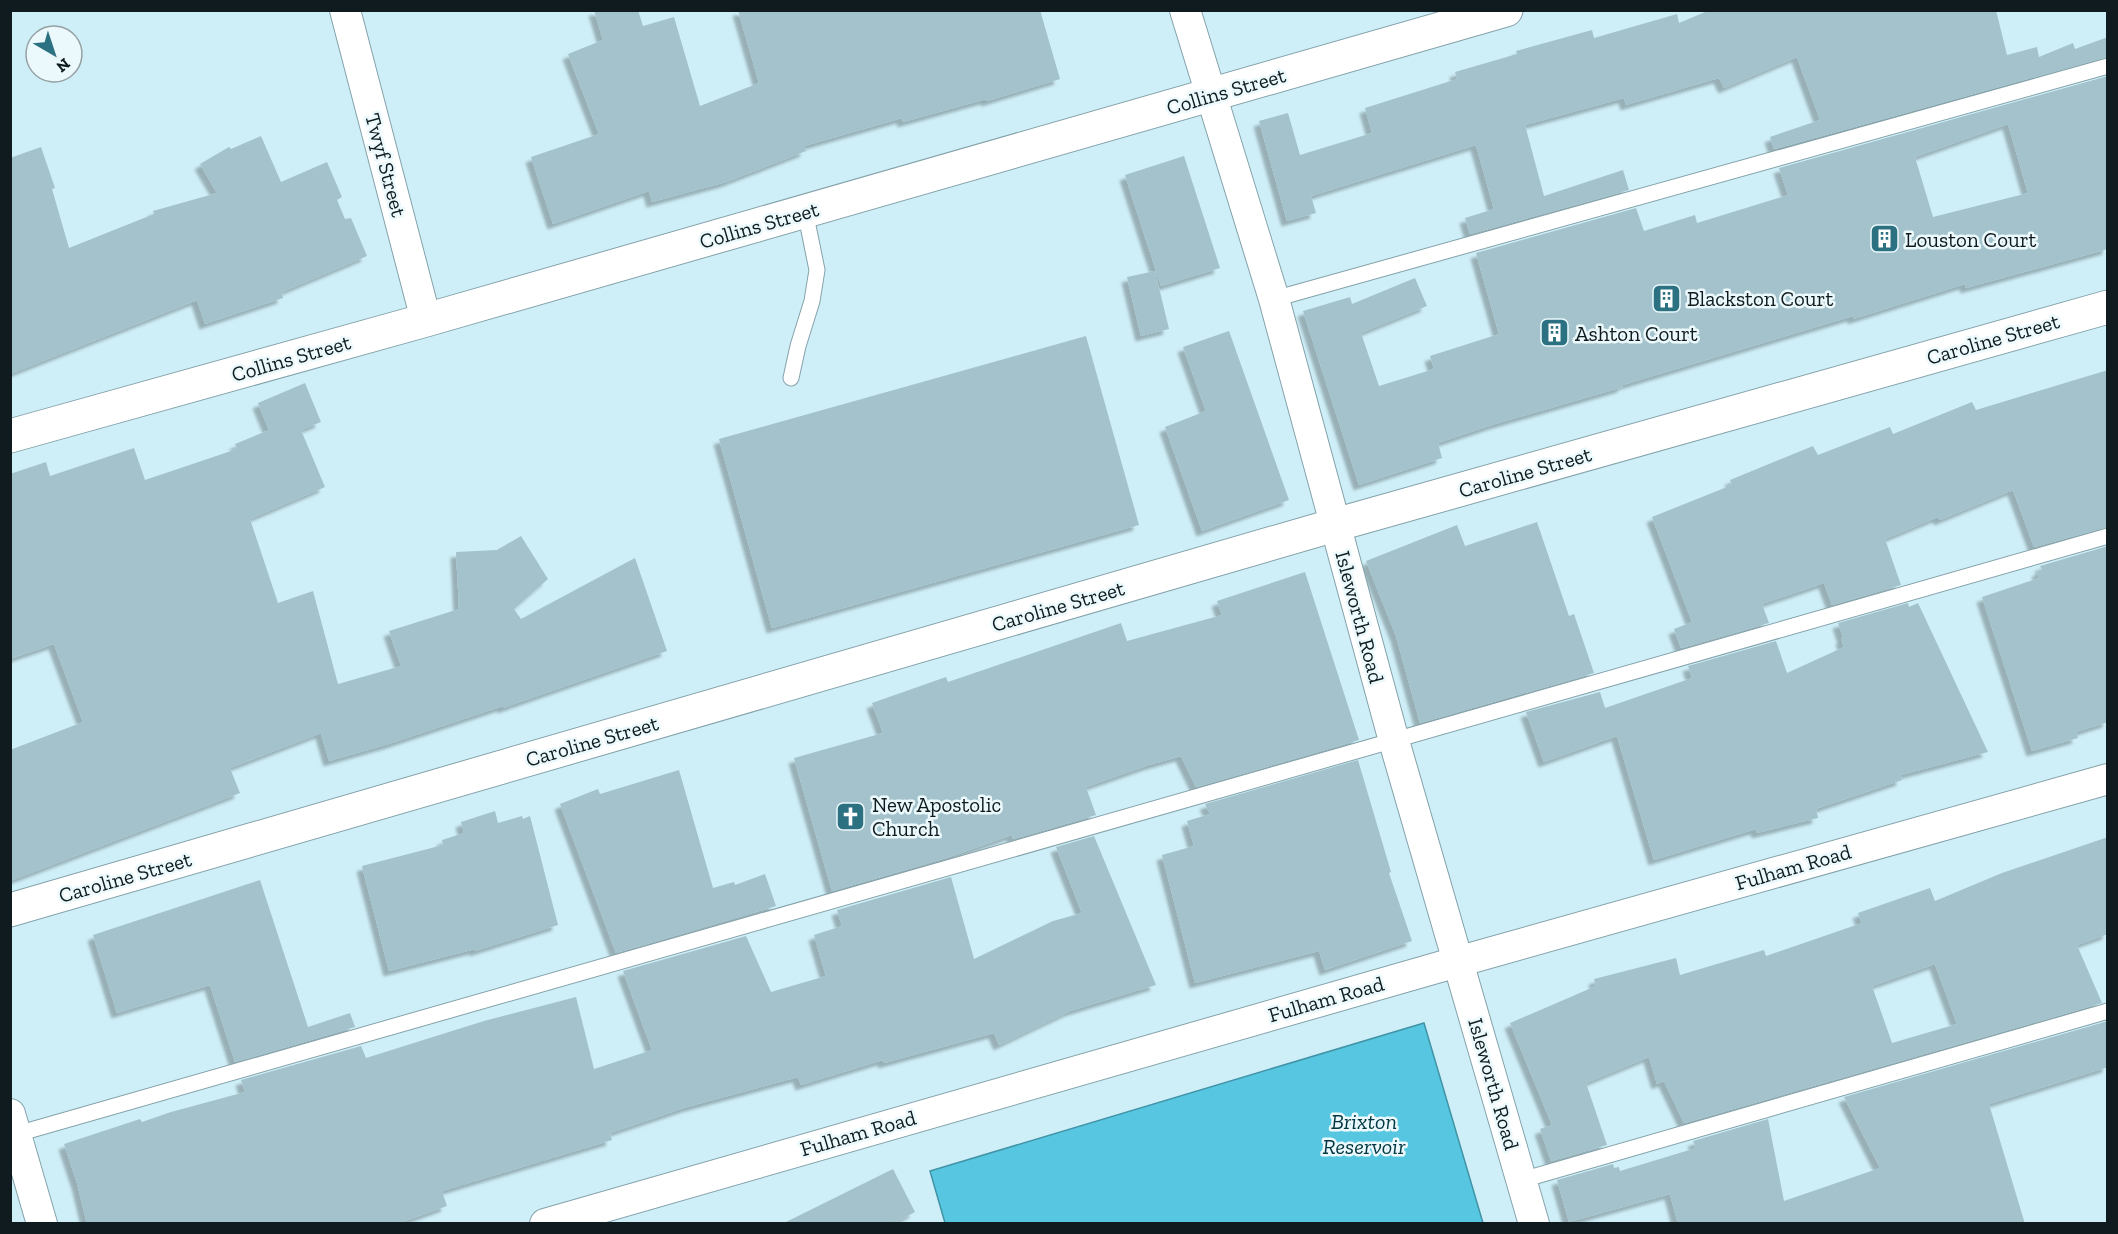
<svg xmlns="http://www.w3.org/2000/svg" width="2118" height="1234" font-family="'Zilla Slab',serif">
  <style>
    .water { fill: #57c6e0; stroke: #4193a6; stroke-width: 1.5 }
    .building { fill: #a3c2cb; fill-rule: evenodd; filter: url(#shadow) }
    .lines { fill: none; stroke-linecap: round; stroke-linejoin: round }
    .service-casing { stroke: #84a2aa; stroke-width: 17 }
    .minor-casing { stroke: #84a2aa; stroke-width: 32 }
    .tertiary-casing { stroke: #84a2aa; stroke-width: 35 }
    .service { stroke: #fff; stroke-width: 15 }
    .minor { stroke: #fff; stroke-width: 30 }
    .tertiary { stroke: #fff; stroke-width: 33 }
    .labels { text-anchor: middle; dominant-baseline: central; stroke-width: 5; stroke-linejoin: round; paint-order: stroke }
    .street-label { font-size: 21px; fill: #0f1b1e; stroke: #ecf9fc }
    .poi-label { font-size: 21px; fill: #0f1b1e; stroke: #ecf9fc; text-anchor: start }
    .water-label { font-size: 22px; font-style: italic; fill: #003641; stroke: #ecf9fc }
  </style>
  <defs>
    <filter id="shadow"><feDropShadow dx="-5.5" dy="5.5" stdDeviation="1.5" flood-color="#0004"/></filter>
  </defs>
  <rect width="100%" height="100%" fill="#cfeff8"/>
  <path class="water" d="M1424 1023 1483 1223H945L930 1171Z"/>
  <g class="building">
    <path d="M594 10H638L643 26 674 17 700 106 759 83 738 10H1040L1060 79 987 101 986 99 903 122 902 118 804 146 806 151 726 182 652 202 649 191 553 224 531 157 599 134 568 54 603 40Z"/>
    <path d="M1710 10H1996L2007 55 2037 47 2039 57 2073 43 2075 49 2108 37V57L1774 149 1770 137 1820 120 1797 57 1724 88 1719 78 1626 105 1624 98 1525 125 1544 196 1623 170 1629 190 1470 234 1465 218 1494 209 1476 145 1311 196 1316 213 1287 221 1259 121 1288 113 1300 155 1372 133 1365 108 1457 79 1455 72 1517 54 1516 51 1592 30 1594 38 1677 14 1679 23Z"/>
    <path d="M2108 76V249L1966 288 1965 284 1853 319V316L1623 385V387L1495 424 1438 443 1442 458 1359 485 1303 311 1350 297 1352 304 1415 278 1427 306 1361 333 1379 386 1434 369 1430 356 1499 334 1476 253 1636 208 1644 231 1695 215 1697 223 1788 195 1779 168ZM2008 124 2028 193 1933 217 1915 157Z"/>
    <path d="M261 136 281 182 327 162 342 197 337 200 345 219 351 218 367 256 282 292 283 298 205 324 197 300 10 374V158L41 147 55 188 52 189 69 248 154 214 153 211 217 193 200 164 229 147 231 149Z"/>
    <path d="M1184 156 1220 268 1161 286 1125 175Z"/>
    <path d="M1155 271 1169 329 1141 336 1127 277Z"/>
    <path d="M1229 331 1289 500 1202 531 1165 427 1206 411 1183 347Z"/>
    <path d="M1086 336 1139 525 772 628 719 439Z"/>
    <path d="M2108 370V527L2034 547 2013 490 1940 520 1938 517 1885 539 1901 585 1832 605 1824 583 1762 604 1769 623 1681 648 1674 629 1692 622 1652 517 1732 485 1730 480 1813 446 1818 455 1890 427 1893 434 1972 402 1976 410Z"/>
    <path d="M305 383 321 422 301 430 325 487 250 519 278 603 313 591 338 684 401 666 389 631 459 609 456 552 497 550 521 536 548 579 514 609 521 619 635 558 667 651 503 708V706L392 743 329 761 321 733 230 768 240 793 10 881V750L83 722 54 644 10 659V474L46 462 50 476 134 448 145 480 237 449 235 444 269 430 258 403Z"/>
    <path d="M1537 522 1569 616 1574 614 1594 673 1420 723 1396 636 1366 561 1457 525 1465 546Z"/>
    <path d="M2108 546V722L2076 732 2078 738 2032 751 1982 597 2039 578 2037 571 2042 570 2040 566Z"/>
    <path d="M1305 572 1359 740 1196 787 1181 756 1149 765 1086 787 1096 815 1013 839 1012 835 946 858 832 891 794 758 883 733 872 703 946 677 948 682 1121 623 1127 641 1222 615 1217 601Z"/>
    <path d="M1908 603 1909 607 1918 603 1988 752 1901 775 1902 780 1816 809 1818 818 1757 833 1756 829 1654 860 1617 736 1544 762 1526 712 1600 692 1605 708 1692 678 1688 666 1776 641 1787 673 1844 647 1841 639 1843 638 1838 623Z"/>
    <path d="M1358 760 1391 872 1389 873 1412 941 1325 970 1319 951 1195 983 1162 855 1194 846 1187 821 1210 814 1205 804Z"/>
    <path d="M679 770 713 888 734 882 735 885 765 874 776 906 616 953 560 804 598 789 600 794Z"/>
    <path d="M495 811 498 823 522 816 523 819 530 816 558 925 475 951V949L389 971 362 866 443 845 442 840 464 833 461 822Z"/>
    <path d="M1094 836 1156 985 1070 1011 999 1045 994 1033 884 1063 883 1060 801 1085 798 1077 687 1107 610 1133 612 1140 442 1191 447 1206 397 1224H87L77 1183 64 1144 140 1119 142 1122 171 1112 245 1092 241 1080 361 1046 366 1058 484 1021 576 997 594 1069 652 1050 623 971 746 936 771 992 826 976 814 935 842 926 837 910 951 877 974 959 1053 921 1082 913 1056 847Z"/>
    <path d="M2108 837V934L2077 945 2102 1003 1684 1123 1664 1081 1657 1084 1649 1057 1586 1083 1607 1145 1551 1161 1540 1129 1552 1125 1510 1023 1596 986 1594 979 1676 958 1680 975 1764 950 1766 956 1862 923 1858 913 1930 888 1935 901 2002 873ZM1935 964 1957 1024 1892 1043 1872 986Z"/>
    <path d="M260 880 308 1027 350 1013 355 1027 235 1062 210 985 117 1013 93 935Z"/>
    <path d="M2108 1021V1067L1989 1104 2025 1224H1678L1670 1194 1569 1222 1557 1180 1613 1164 1614 1168 1619 1167 1620 1171 1696 1148 1693 1141 1768 1119 1784 1201 1880 1168 1844 1097Z"/>
    <path d="M893 1169 915 1212 892 1224H782Z"/>
  </g>
  <g class="lines">
    <defs>
      <g id="service">
        <path d="M1274 299 2108 66"/>
        <path d="M791 378 798 346 812 301 817 270 805 211"/>
        <path d="M10 1136 2108 536"/>
        <path d="M1522 1180 2108 1011"/>
      </g>
      <g id="minor">
        <path d="M345 10 426 320"/>
        <path d="M1185 10 1274 299 1394 741 1534 1224"/>
        <path d="M10 1114 42 1224"/>
        <path d="M545 1224 1457 962 2108 779"/>
      </g>
      <g id="tertiary">
        <path d="M10 436 426 320 1506 10"/>
        <path d="M10 910 1335 525 2108 307"/>
      </g>
    </defs>
    <use href="#service" class="service-casing"/>
    <use href="#minor" class="minor-casing"/>
    <use href="#tertiary" class="tertiary-casing"/>
    <use href="#service" class="service"/>
    <use href="#minor" class="minor"/>
    <use href="#tertiary" class="tertiary"/>
  </g>
  <defs>
    <symbol id="building-square" viewBox="-11 -11 22 22"><rect x="-9" y="-9" width="18" height="18" rx="4" fill="#2c7181" stroke="#ecf9fc"/><path d="M-4-6H4V6H1V3H-1V6H-4ZM-2.5-4.3h1.7v1.8h-1.7ZM.8-4.3h1.7v1.8H.8ZM-2.5-1h1.7V.8h-1.7ZM.8-1h1.7V.8H.8Z" fill="#fff"/></symbol>
    <symbol id="church-square" viewBox="-11 -11 22 22"><rect x="-9" y="-9" width="18" height="18" rx="4" fill="#2c7181" stroke="#ecf9fc"/><path d="M-1.2-6h2.4v3.5h3.3v2.4h-3.3V6h-2.4V-.1h-3.3v-2.4h3.3Z" fill="#fff"/></symbol>
  </defs>
  <g fill-rule="evenodd">
    <use href="#building-square" x="1868" y="222" width="33" height="33"/>
    <use href="#building-square" x="1650" y="282" width="33" height="33"/>
    <use href="#building-square" x="1538" y="316" width="33" height="33"/>
    <use href="#church-square" x="834" y="800" width="33" height="33"/>
  </g>
  <g class="labels">
    <g class="street-label">
      <text transform="translate(1226 91) rotate(-16)">Collins Street</text>
      <text transform="translate(386 165) rotate(75)">Twyf Street</text>
      <text transform="translate(759 225) rotate(-16)">Collins Street</text>
      <text transform="translate(1993 339) rotate(-16)">Caroline Street</text>
      <text transform="translate(291 358) rotate(-16)">Collins Street</text>
      <text transform="translate(1525 472) rotate(-16)">Caroline Street</text>
      <text transform="translate(1058 606) rotate(-16)">Caroline Street</text>
      <text transform="translate(1360 617) rotate(75)">Isleworth Road</text>
      <text transform="translate(592 741) rotate(-16)">Caroline Street</text>
      <text transform="translate(1793 867) rotate(-16)">Fulham Road</text>
      <text transform="translate(125 877) rotate(-16)">Caroline Street</text>
      <text transform="translate(1326 999) rotate(-16)">Fulham Road</text>
      <text transform="translate(1494 1084) rotate(74)">Isleworth Road</text>
      <text transform="translate(858 1133) rotate(-16)">Fulham Road</text>
    </g>
    <g class="poi-label">
      <text x="1905" y="239">Louston Court</text>
      <text x="1687" y="298">Blackston Court</text>
      <text x="1575" y="333">Ashton Court</text>
      <text x="872" y="804">New Apostolic<tspan x="872" dy="24">Church</tspan></text>
    </g>
    <g class="water-label">
      <text x="1364" y="1121">Brixton<tspan x="1364" dy="25">Reservoir</tspan></text>
    </g>
  </g>
  <rect width="2118" height="1234" fill="none" stroke="#0f1b1e" stroke-width="24"/>
  <g transform="translate(54 54) rotate(141)"><circle r="28" fill="#ecf9fc" stroke="#94a0a3" stroke-width="1.5"/>
  <path d="M0-4.5L10 22L0 15L-10 22Z" fill="#2c7181"/>
  <text y="-9" font-size="16" font-weight="bold" text-anchor="middle" fill="#0f1b1e">N</text>
  </g>
</svg>
